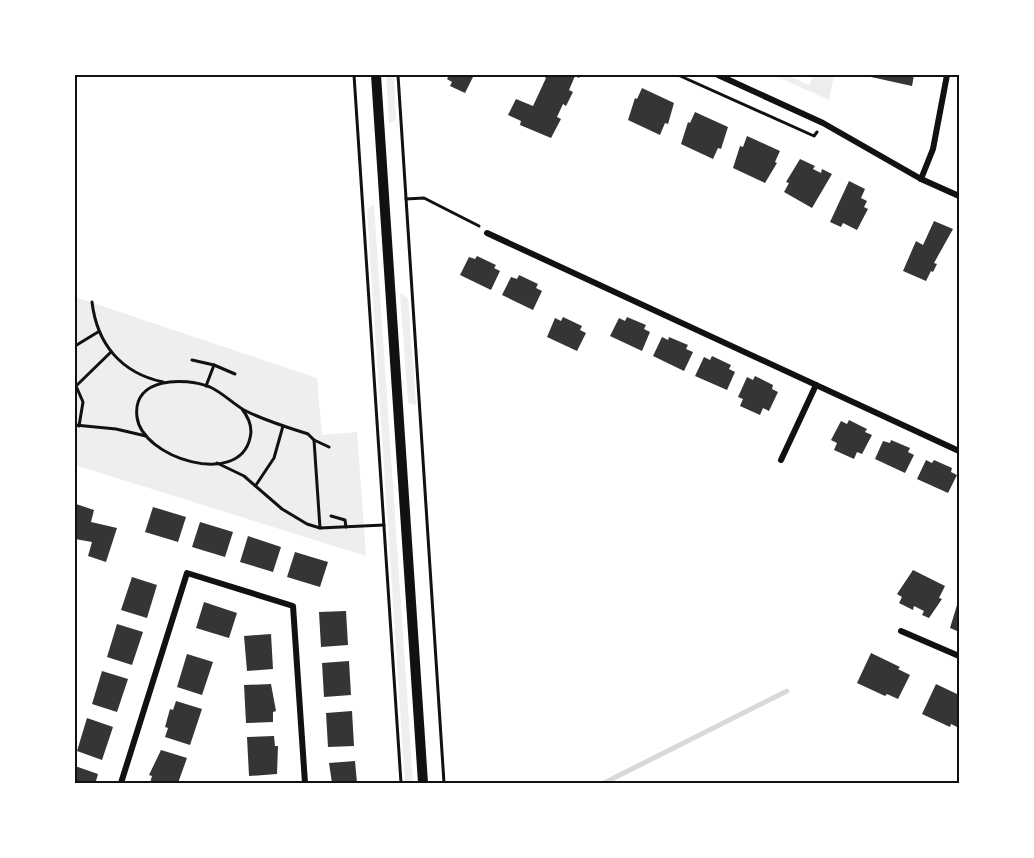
<svg xmlns="http://www.w3.org/2000/svg" width="1034" height="858" font-family="Overpass,sans-serif">
  <style>
    .green { fill: #eee }
    .lines { fill: none; stroke-linecap: round; stroke-linejoin: round }
    .stream { stroke: #d9d9d9; stroke-width: 5 }
    .building { fill: #353535 }
    .path { stroke: #111; stroke-width: 3 }
    .minor { stroke: #111; stroke-width: 6 }
    .tertiary { stroke: #111; stroke-width: 10 }
    .neatline { fill: none; stroke: #111; stroke-width: 2 }
  </style>
  <rect width="100%" height="100%" fill="#fff"/>
  <g class="green">
    <path d="M386 75H394L396 119 389 124Z"/>
    <path d="M773 75H787L809 85 814 75H834L829 100Z"/>
    <path d="M374 204V205L413 783H405L367 210Z"/>
    <path d="M400 293 408 298 416 405 408 403Z"/>
    <path d="M75 297 317 378 322 435 357 432 366 556 75 465Z"/>
  </g>
  <g class="lines">
    <path class="stream" d="M604 783 787 691"/>
  </g>
  <g class="building">
    <path d="M449 75H474L465 93 450 86 452 82 447 79Z"/>
    <path d="M542 75H581L579 78 575 76 569 90 573 92 566 106 563 104 557 117 561 119 551 138 520 125 521 121 508 115 516 99 533 106 546 78Z"/>
    <path d="M862 75H914L912 86Z"/>
    <path d="M642 88 674 103 668 124 665 123 660 135 628 120 635 98 637 99Z"/>
    <path d="M695 112 728 127 721 149 718 148 713 159 681 144 688 122 690 123Z"/>
    <path d="M747 136 780 151 775 162 777 163 765 183 733 168 740 146 743 147Z"/>
    <path d="M800 159 815 166 813 169 821 173 822 169 832 174 812 208 784 192 789 183 786 182Z"/>
    <path d="M849 181 865 189 861 198 867 201 864 207 868 209 857 230 843 223 841 227 830 222Z"/>
    <path d="M934 221 953 229 934 263 937 264 933 272 931 271 926 281 903 271 916 241 923 245Z"/>
    <path d="M477 256 496 265 494 268 500 271 491 290 460 275 469 257 475 259Z"/>
    <path d="M519 275 538 284 536 288 542 291 533 310 502 295 511 277 517 279Z"/>
    <path d="M563 317 582 326 580 330 586 333 577 351 547 337 555 318 561 321Z"/>
    <path d="M627 317 646 325 644 329 650 332 642 351 610 336 619 318 625 321Z"/>
    <path d="M662 337 668 340 669 337 688 345 686 349 693 352 684 371 653 356Z"/>
    <path d="M712 356 731 365 729 369 735 372 727 390 695 376 704 357 710 360Z"/>
    <path d="M755 376 773 385 772 389 778 392 769 411 763 408 760 415 740 406 743 399 738 397 747 377 753 380Z"/>
    <path d="M849 420 867 429 865 432 872 435 862 454 857 452 854 459 834 450 837 443 831 440 841 421 847 424Z"/>
    <path d="M891 440 910 448 908 452 914 455 905 473 875 459 883 441 890 443Z"/>
    <path d="M926 460 932 463 934 460 952 468 951 472 957 475 948 493 917 479Z"/>
    <path d="M76 504 94 510 91 522 117 528 106 562 88 556 92 542 75 539Z"/>
    <path d="M153 507 186 517 178 542 145 532Z"/>
    <path d="M200 522 233 532 225 557 192 547Z"/>
    <path d="M248 536 281 547 273 572 240 562Z"/>
    <path d="M295 552 328 562 320 587 287 577Z"/>
    <path d="M913 570 945 586 939 598 942 599 929 618 922 615 924 611 914 606 913 610 899 603 902 597 897 594Z"/>
    <path d="M132 577 157 585 147 618 121 610Z"/>
    <path d="M204 602 237 613 229 638 196 628Z"/>
    <path d="M957 605 959 606V628L957 631 950 628Z"/>
    <path d="M346 611 348 645 321 647 319 612Z"/>
    <path d="M117 624 143 632 132 665 107 657Z"/>
    <path d="M271 634 273 669 247 671 244 636Z"/>
    <path d="M871 653 900 667 898 669 910 675 898 699 887 694 885 696 857 683Z"/>
    <path d="M187 654 213 662 202 695 177 687Z"/>
    <path d="M349 661 351 695 324 697 322 663Z"/>
    <path d="M102 671 128 679 117 712 92 704Z"/>
    <path d="M271 684 276 711 273 712V722L246 723 244 685Z"/>
    <path d="M936 684 959 695V728L951 724 950 727 922 714Z"/>
    <path d="M176 701 202 709 190 745 165 737 168 728 165 727 170 709 173 710Z"/>
    <path d="M352 711 354 746 328 747 326 713Z"/>
    <path d="M87 718 113 727 102 760 77 751Z"/>
    <path d="M274 736 275 746H278L277 774 249 776 247 737Z"/>
    <path d="M161 750 187 758 178 783H150L152 776 149 775Z"/>
    <path d="M355 761 357 783H332L329 763Z"/>
    <path d="M75 766 98 774 96 781 75 783Z"/>
  </g>
  <g class="lines">
    <g class="path">
      <path d="M354 75 401 783"/>
      <path d="M398 75 444 783"/>
      <path d="M678 75 814 136 817 132"/>
      <path d="M406 199 424 198 479 226"/>
      <path d="M92 302C97 344 121 373 163 382"/>
      <path d="M75 346 98 332"/>
      <path d="M192 360 214 365 235 374"/>
      <path d="M206 386 214 365"/>
      <path d="M242 409C249 418 253 427 250 438 239 488 142 458 137 417 132 377 184 377 210 387 223 393 232 403 244 410 263 420 286 427 308 434L314 440 329 447"/>
      <path d="M75 425 116 429 146 436"/>
      <path d="M79 426 83 402 76 386 111 352"/>
      <path d="M314 440 320 528"/>
      <path d="M217 463 244 476 282 509 307 524 320 528 384 525"/>
      <path d="M256 485 274 458 283 426"/>
      <path d="M331 516 345 520 346 527"/>
    </g>
    <g class="minor">
      <path d="M718 75 823 123 921 179 959 196"/>
      <path d="M921 179 933 149 947 75"/>
      <path d="M487 233 959 451"/>
      <path d="M781 460 816 385"/>
      <path d="M901 631 959 656"/>
      <path d="M121 783 187 573 293 606 305 783"/>
    </g>
    <path class="tertiary" d="M376 75 423 783"/>
  </g>
  <rect width="1034" height="858" fill="none" stroke="#ffffff" stroke-width="153"/>
  <rect x="76" y="76" width="882" height="706" class="neatline"/>
</svg>
